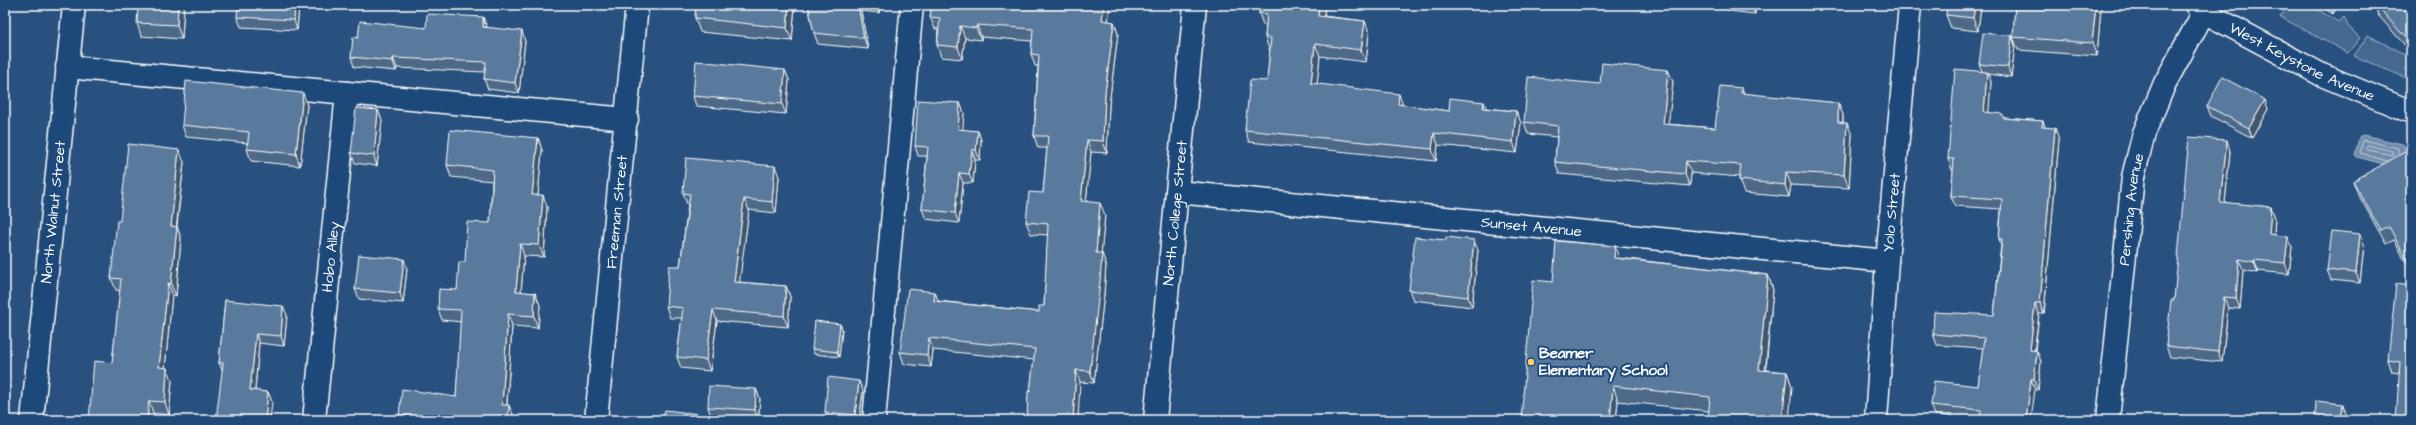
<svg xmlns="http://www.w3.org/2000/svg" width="2416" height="425" font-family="'Architects Daughter',sans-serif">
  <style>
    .green { fill: #446890; stroke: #a2b4c8 }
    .water { fill: #718dab; stroke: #aabbcd }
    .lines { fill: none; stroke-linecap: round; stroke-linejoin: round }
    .shore { stroke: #c6d1dd; stroke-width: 1 }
    .minor-casing { stroke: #fff; stroke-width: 25 }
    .minor { stroke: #1f4a7a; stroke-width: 22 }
    .wall { fill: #4d6987; stroke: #fff }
    .shaded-wall { fill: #3f556e; stroke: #fff }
    .building { fill: #5a7a9d; stroke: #fff }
    .poi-dot { fill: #ffd166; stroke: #1f4a7a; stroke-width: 1.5 }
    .labels { text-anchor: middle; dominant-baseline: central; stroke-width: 4; stroke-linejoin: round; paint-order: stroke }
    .street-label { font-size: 15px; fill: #fff; stroke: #1f4a7a }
    .poi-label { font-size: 15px; font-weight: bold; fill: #fff; stroke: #1f4a7a; text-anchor: start }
  </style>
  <rect width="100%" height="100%" fill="#28517f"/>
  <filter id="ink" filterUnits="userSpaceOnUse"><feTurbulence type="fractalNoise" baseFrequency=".025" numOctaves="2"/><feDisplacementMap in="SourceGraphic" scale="8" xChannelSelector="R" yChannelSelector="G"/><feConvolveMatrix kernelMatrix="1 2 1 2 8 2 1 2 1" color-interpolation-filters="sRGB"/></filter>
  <g filter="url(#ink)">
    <g class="green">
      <path d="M2289 5H2310L2338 22 2344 17 2348 26 2360 38 2348 53 2280 17Z"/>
      <path d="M2368 35 2411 58V80L2354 56Z"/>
    </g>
    <path class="water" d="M2363 135 2402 144 2405 147 2400 164 2395 167 2357 157 2355 155 2359 137Z"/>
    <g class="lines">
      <g class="shore">
        <path d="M2368 145 2392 151 2393 155 2367 150 2366 148Z"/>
        <path d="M2387 161 2360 153 2363 140 2398 148V154"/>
      </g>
      <defs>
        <g id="minor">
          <path id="s1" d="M2197 5 2204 12 2322 75 2411 112"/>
          <path d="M67 67 627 119"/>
          <path id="s2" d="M1177 192 1887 261"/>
          <path id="s3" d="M32 420 74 5"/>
          <path id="s4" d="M314 420 347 93"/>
          <path id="s5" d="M596 420 637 5"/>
          <path d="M874 420 912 5"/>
          <path id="s6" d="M1155 420 1195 5"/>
          <path id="s7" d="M1876 420 1887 261 1910 5"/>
          <path id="s8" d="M2108 420 2133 177 2144 133 2165 83 2204 12"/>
        </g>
      </defs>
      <use href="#minor" class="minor-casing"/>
      <use href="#minor" class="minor"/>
    </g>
    <g class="wall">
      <path d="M184 5 182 39 141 36 137 23Z"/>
      <path d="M299 5 297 30 241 27 237 17Z"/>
      <path d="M696 5H795L792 41 700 32 695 18Z"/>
      <path d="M808 5H880L879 13 861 11 868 49 818 44 814 33Z"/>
      <path d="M932 5H1110L1108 21 1114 22 1118 34 1109 105 1107 153 1091 152 1086 201 1105 215 1101 253 1106 265 1104 294 1094 383 1080 382 1030 392 1034 360 933 350 931 367 904 364 900 352 935 292 938 301 1039 312 1044 306 1048 235 1031 234 1026 222 1043 193 1047 148H1038L1034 136 1038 66H1035L1031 54 1032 41 981 37V40L965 38 962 59 941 57 937 45 938 29H935L930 17Z"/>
      <path d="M1260 5H1325L1324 16 1365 21 1369 33 1366 62 1320 56 1317 84 1403 105 1449 111 1486 108 1516 111 1521 123 1517 153 1438 145 1436 161 1249 142 1245 130 1267 81 1270 49H1269L1265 37 1266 25H1263L1259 13Z"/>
      <path d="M1726 5H1756L1755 14 1729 11Z"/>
      <path d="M1796 5H1830L1829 10 1797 7Z"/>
      <path d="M1981 5 1978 31 1951 28 1946 15Z"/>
      <path d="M2015 5H2100L2101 7 2097 56 2018 50 2013 37Z"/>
      <path d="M2319 5H2338L2333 14Z"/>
      <path d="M2374 5H2411L2410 51 2378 15Z"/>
      <path d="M487 27 525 41 519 93 488 89 484 79 485 72 397 68 396 71 354 67 351 57 358 38 426 28Z"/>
      <path d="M2012 36 2015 46 2011 77 1988 74 1991 82 1988 113 2005 118 2043 121 2045 127 2059 139 2044 314H2039L2035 351H2037L2041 362 2038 390H2035L1980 420 1935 415 1931 405 1978 386 1983 348 1937 345 1933 334 1994 315 2001 244 1999 239 2001 209 1955 206 1951 196 1953 170H1952L1948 159 1982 71 1979 64Z"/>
      <path d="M785 70 789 80 786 114 696 106 693 96Z"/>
      <path d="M1668 70 1673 82 1668 124 1715 128 1742 88 1744 94 1838 103 1843 115V122L1852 135 1849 188 1791 185 1789 197 1744 193 1739 180 1740 177 1691 173 1690 186 1559 174 1555 162 1557 137 1528 134 1524 122 1600 84Z"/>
      <path d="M960 103 964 113 962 130 978 131 981 140 980 160H975L973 183H963L959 223 926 219 922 209 927 156H918L915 146Z"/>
      <path d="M307 105 300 166 251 161 247 149V143L186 137 182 125Z"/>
      <path d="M2207 106 2268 109 2252 138 2211 116Z"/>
      <path d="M382 120 377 166 355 163 351 153Z"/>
      <path d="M538 138 542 150 538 195 547 207 544 257 524 256 521 292 535 293 540 305 538 328 512 326 507 405 514 417 513 420H401L399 415 456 397 461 322 442 320 438 309 457 290 465 262 490 223 492 181 451 177 447 165Z"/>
      <path d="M2230 151 2225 203 2271 207 2275 218 2274 235 2292 247 2289 274 2258 271V273L2243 270 2240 309 2228 308 2222 362 2170 357 2166 346 2174 300Z"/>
      <path d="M184 162 177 226 181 239 176 296 172 295 165 368H167L172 380 169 415 153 413V420H89L112 363 120 291 116 290 111 278 120 221Z"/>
      <path d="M2411 163V271L2394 240 2386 244 2358 194 2353 181Z"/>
      <path d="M779 177 776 213 749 210 739 282 786 286 790 297 788 327 717 321 710 371 681 368 677 357 682 318H670L666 306 680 266 688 205 687 204 683 193Z"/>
      <path d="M2364 244 2360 283 2331 280 2327 270Z"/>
      <path d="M1478 250 1472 307 1413 300 1409 290Z"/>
      <path d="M1619 258 1768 275 1773 290 1766 370 1787 372 1792 387 1709 411 1618 401 1616 420H1521L1553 282Z"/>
      <path d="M407 269 403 303 359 299 355 289Z"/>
      <path d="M2411 286 2399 373 2392 372 2388 360Z"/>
      <path d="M225 300 287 315 284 346 259 343 255 391 268 392 272 402 222 370 219 363Z"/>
      <path d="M840 324 842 329 839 357 814 354 812 349Z"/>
      <path d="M756 389 760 399 758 420 711 417 708 407Z"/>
      <path d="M863 391 859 420H828L825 412Z"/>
    </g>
    <g class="shaded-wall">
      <path d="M5 5H9L7 32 5 28Z"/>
      <path d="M178 5H184L182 39 177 25Z"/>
      <path d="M295 5H299L297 30 294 20Z"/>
      <path d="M789 5H795L792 41 787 28Z"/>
      <path d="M858 5 861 11 868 49 864 38Z"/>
      <path d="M876 5H880L879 13Z"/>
      <path d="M1104 5H1110L1107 32 1102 20Z"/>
      <path d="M1319 5H1325V6L1322 28 1318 16Z"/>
      <path d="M1751 5H1756L1755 14Z"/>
      <path d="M1828 5H1830L1829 10Z"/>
      <path d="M1975 5H1981L1978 31 1973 18Z"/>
      <path d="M2096 5H2100L2101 7 2097 56 2092 43Z"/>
      <path d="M2330 5H2338L2333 14Z"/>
      <path d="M483 17 487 27H483Z"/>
      <path d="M1365 21 1369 33 1366 62 1361 50Z"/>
      <path d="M1114 22 1118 34 1109 105 1107 153 1103 141 1105 93Z"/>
      <path d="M977 25 981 37V40L976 28Z"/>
      <path d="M960 26 965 38 962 59 958 47Z"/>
      <path d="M522 31 525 41 519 93 515 83Z"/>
      <path d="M2411 32V50L2410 51 2405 37Z"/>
      <path d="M2012 36 2015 46 2011 77 2008 67Z"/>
      <path d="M1315 44 1320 56 1316 95 1311 83Z"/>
      <path d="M393 58 397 68 396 71 393 61Z"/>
      <path d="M785 70 789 80 786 114 782 104Z"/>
      <path d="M1668 70 1673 82 1667 136 1663 124Z"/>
      <path d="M1987 72 1991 82 1988 123 1984 112Z"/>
      <path d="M1742 88 1746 100 1741 93Z"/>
      <path d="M303 93 307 105 300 166 296 154Z"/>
      <path d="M1399 94 1403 106 1398 104Z"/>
      <path d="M2265 100 2268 109 2252 138 2249 128Z"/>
      <path d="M1484 102 1488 114 1483 108Z"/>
      <path d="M960 103 964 113 962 139 958 129Z"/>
      <path d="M1838 103 1843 115 1842 134 1838 122Z"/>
      <path d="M378 110 382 120 377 166 374 156Z"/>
      <path d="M1516 111 1521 123 1517 153 1513 142Z"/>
      <path d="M2043 121 2047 132 2042 127Z"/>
      <path d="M1847 123 1852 135 1849 188 1844 175Z"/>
      <path d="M2055 128 2059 139 2044 314 2040 303Z"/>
      <path d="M978 131 981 140 980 160 976 150Z"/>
      <path d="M1434 133 1438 145 1436 161 1432 149Z"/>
      <path d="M538 138 542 150 537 207 532 195Z"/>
      <path d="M1087 140 1091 152 1085 213 1081 201Z"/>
      <path d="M2227 140 2230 151 2224 213 2220 202Z"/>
      <path d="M179 150 184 162 175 238 171 226Z"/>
      <path d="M972 150 975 160 973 183 969 174Z"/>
      <path d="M1686 161 1691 173 1690 186 1685 174Z"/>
      <path d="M775 166 779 177 776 213 772 202Z"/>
      <path d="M1786 172 1791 185 1789 197 1785 185Z"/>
      <path d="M959 173 963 183 959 223 955 213Z"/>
      <path d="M543 195 547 207 544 257 539 245Z"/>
      <path d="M744 199 749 210 738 293 734 282Z"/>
      <path d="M1100 203 1105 215 1100 265 1096 253Z"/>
      <path d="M2271 207 2275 218 2273 245 2269 234Z"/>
      <path d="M177 227 181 239 176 296 171 284Z"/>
      <path d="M2360 234 2364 244 2360 283 2356 273Z"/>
      <path d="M2288 237 2292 247 2289 274 2285 263Z"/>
      <path d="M1474 240 1478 250 1472 307 1468 297Z"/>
      <path d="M520 244 524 256 520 303 516 291Z"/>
      <path d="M1615 246 1620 261 1614 258Z"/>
      <path d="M1102 253 1106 265 1104 294 1094 383 1090 371Z"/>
      <path d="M404 259 407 269 403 303 400 293Z"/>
      <path d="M2239 259 2243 270 2240 309 2236 298Z"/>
      <path d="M2254 260 2258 271V273L2254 262Z"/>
      <path d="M1768 275 1773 290 1764 384 1759 370Z"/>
      <path d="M168 283 172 295 164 379 159 367Z"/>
      <path d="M786 286 790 297 788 327 784 316Z"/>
      <path d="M935 292 939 304 934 301Z"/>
      <path d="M535 293 540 305 538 328 534 316Z"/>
      <path d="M2224 297 2228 308 2222 362 2218 352Z"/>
      <path d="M2035 303 2039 314 2033 360 2030 350Z"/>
      <path d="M283 306 287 315 284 346 281 336Z"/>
      <path d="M713 310 717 321 710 371 706 360Z"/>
      <path d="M508 314 512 326 506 416 502 405Z"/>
      <path d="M840 324 842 329 839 357 837 352Z"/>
      <path d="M256 334 259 343 254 400 250 390Z"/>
      <path d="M929 338 933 350 931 367 927 355Z"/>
      <path d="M2037 351 2041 362 2038 390 2034 379Z"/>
      <path d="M167 368 172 380 169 415 165 402Z"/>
      <path d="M1076 370 1080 382 1078 420H1073Z"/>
      <path d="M1787 372 1792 387 1789 420H1782Z"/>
      <path d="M2031 379 2035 390 2031 420H2026Z"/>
      <path d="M859 381 863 391 859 420H857L855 415Z"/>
      <path d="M1613 386 1618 401 1616 420H1610Z"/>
      <path d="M756 389 760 399 758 420 755 410Z"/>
      <path d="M268 392 272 402 270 420H265Z"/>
      <path d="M149 401 153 413V420H147Z"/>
      <path d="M2343 404 2346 414V420H2341Z"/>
      <path d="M509 405 514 417 513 420H508Z"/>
      <path d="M699 414 701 420H698Z"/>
    </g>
    <g class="building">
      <path d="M138 5H178L177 25 137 23Z"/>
      <path d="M238 5H295L294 20 237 17Z"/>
      <path d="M696 5H789L787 28 695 18Z"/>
      <path d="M808 5H858L864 38 814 33Z"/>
      <path d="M932 5H1104L1102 20 1114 22 1105 93 1103 141 1087 140 1081 201 1100 203 1096 253H1102L1100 282 1090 371 1076 370 1073 420H1027L1028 391 1030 392 1035 349 929 338 927 355 900 352 908 289 935 292 934 301 1039 312V306H1044L1048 224 1026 222 1029 192 1043 193 1048 136H1034L1039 55 1031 54 1033 29 977 25 976 28 960 26 958 47 937 45 940 18 930 17Z"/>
      <path d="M1260 5H1319L1318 16 1365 21 1361 50 1315 44 1311 83 1399 94 1398 104 1449 111 1450 98 1484 102 1483 108 1516 111 1513 142 1434 133 1432 149 1245 130 1250 80 1267 81 1271 38 1265 37 1267 14 1259 13Z"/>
      <path d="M1947 5H1975L1973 18 1946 15Z"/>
      <path d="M2015 5H2096L2092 43 2013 37Z"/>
      <path d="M2376 5H2411V32L2405 37Z"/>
      <path d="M427 14 483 17V27L522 31 515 83 484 79 486 62 393 58V61L351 57 353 37 358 38 360 21 426 28Z"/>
      <path d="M1983 33 2012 36 2008 67 1979 64Z"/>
      <path d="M696 61 785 70 782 104 693 96Z"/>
      <path d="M1602 63 1668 70 1663 124 1715 128 1720 86 1742 88 1741 93 1838 103V122L1847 123 1844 175 1786 172 1785 185 1739 180 1741 165 1686 161 1685 174 1555 162 1558 126 1524 122 1528 77 1600 84Z"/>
      <path d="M1955 69 1987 72 1984 112 2003 114V118L2043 121 2042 127 2055 128 2040 303H2035L2030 350 2037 351 2034 379H2031L2026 420H1980L1981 410 1931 405 1934 381 1978 386 1984 338 1933 334 1934 312 1994 315 2002 239H1999L2002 199 1951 196 1954 159H1948Z"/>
      <path d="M2222 77 2265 100 2249 128 2207 106Z"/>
      <path d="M186 81 303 93 296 154 247 149 249 132 182 125Z"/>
      <path d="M918 100 960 103 958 129 978 131 976 150H972L969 174 959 173 955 213 922 209 928 147 915 146Z"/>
      <path d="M356 108 378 110 374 156 351 153Z"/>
      <path d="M450 130 538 138 532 195H543L539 245 520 244 516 291 535 293 534 316 508 314 502 405H509L508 420H439L399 415 402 389 456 397 461 310 438 309 439 289 457 290 459 262H465L467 222 490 223 493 170 447 165Z"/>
      <path d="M2189 137 2227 140 2220 202 2271 207 2269 234 2288 237 2285 263 2254 260V262L2239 259 2236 298 2224 297 2218 352 2166 346 2171 300H2174Z"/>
      <path d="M128 144 179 150 171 226 177 227 171 284 168 283 159 367 167 368 165 402 149 401 147 420H89L94 361 112 363 121 279 111 278 117 221H120Z"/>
      <path d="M2405 152 2411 163V259L2408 261 2389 227 2381 231 2353 181Z"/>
      <path d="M686 158 775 166 772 202 744 199 734 282 786 286 784 316 713 310 706 360 677 357 683 308 666 306 669 266H680L690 194 683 193Z"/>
      <path d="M2332 231 2360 234 2356 273 2327 270Z"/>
      <path d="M1415 237 1446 240V237L1474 240 1468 297 1409 290Z"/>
      <path d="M1556 241 1615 246 1614 258 1768 275 1759 370 1787 372 1782 420H1708L1710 397 1613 386 1610 420H1521L1533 280 1553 282Z"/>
      <path d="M359 255 404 259 400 293 355 289Z"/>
      <path d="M2396 284 2411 286V420H2396L2400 362 2388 360Z"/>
      <path d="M225 300 283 306 281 336 256 334 250 390 268 392 265 420H216L223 363H219Z"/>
      <path d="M815 321 840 324 837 352 812 349Z"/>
      <path d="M828 377 859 381 855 415 825 412Z"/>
      <path d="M709 386 756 389 755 410 708 407Z"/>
      <path d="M2316 401 2343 404 2341 420H2315Z"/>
      <path d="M665 410 699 414 698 420H663Z"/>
    </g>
  </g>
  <circle class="poi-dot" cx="1531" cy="362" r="4"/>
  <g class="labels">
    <g class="street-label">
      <text stroke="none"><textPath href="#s1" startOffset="120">West Keystone Avenue</textPath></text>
      <text stroke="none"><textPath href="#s8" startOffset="212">Pershing Avenue</textPath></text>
      <text stroke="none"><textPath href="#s6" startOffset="208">North College Street</textPath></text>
      <text stroke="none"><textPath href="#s7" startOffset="208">Yolo Street</textPath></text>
      <text stroke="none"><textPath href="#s3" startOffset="209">North Walnut Street</textPath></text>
      <text stroke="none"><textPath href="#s5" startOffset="209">Freeman Street</textPath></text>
      <text stroke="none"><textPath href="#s2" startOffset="356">Sunset Avenue</textPath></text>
      <text stroke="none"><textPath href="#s4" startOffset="164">Hobo Alley</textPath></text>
    </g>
    <g class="poi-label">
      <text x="1539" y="353">Beamer<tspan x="1539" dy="17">Elementary School</tspan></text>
    </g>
  </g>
  <rect width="2416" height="425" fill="none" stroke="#1f4a7a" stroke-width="20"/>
  <rect x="10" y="10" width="2396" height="405" fill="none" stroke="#fff" stroke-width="1.5" filter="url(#ink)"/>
</svg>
